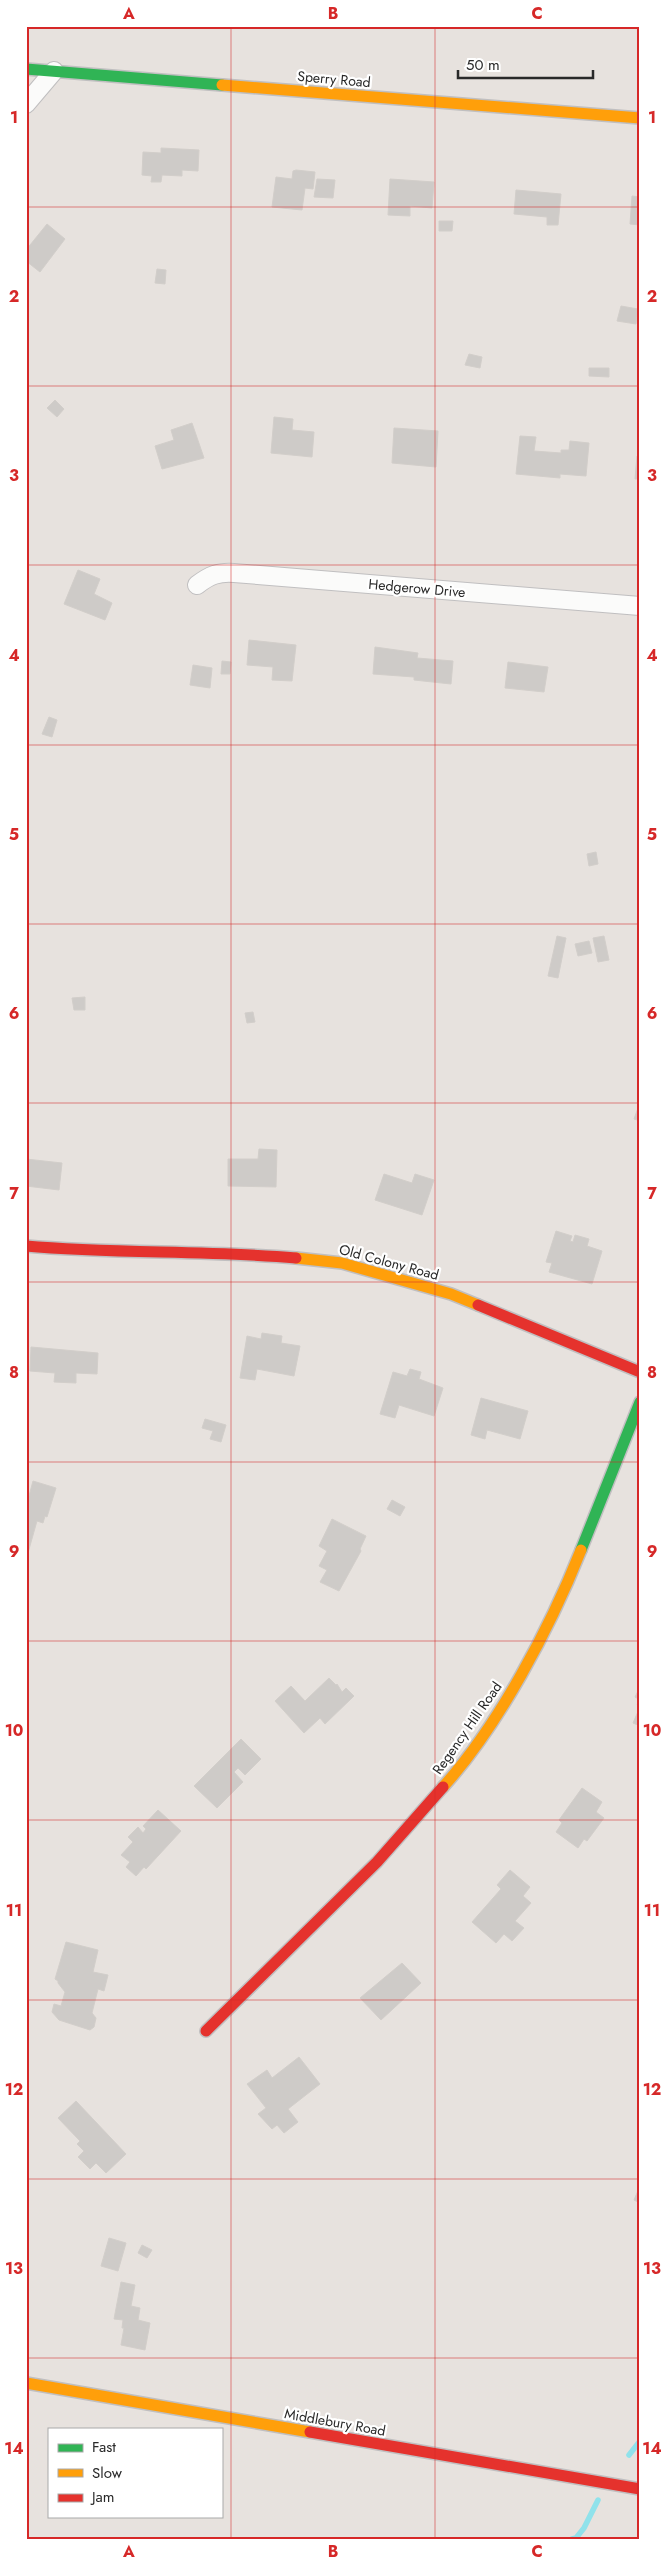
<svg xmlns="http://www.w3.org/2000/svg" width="666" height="2565" font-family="Jost,sans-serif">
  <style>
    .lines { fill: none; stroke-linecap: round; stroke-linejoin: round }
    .stream { stroke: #90e2eb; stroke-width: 5.5 }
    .building { fill: #cecbc8; stroke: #d2ceca }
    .street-casing { stroke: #c0bfc0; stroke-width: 20 }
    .fast-casing { stroke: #c0bfc0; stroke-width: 14 }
    .slow-casing { stroke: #c0bfc0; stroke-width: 14 }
    .jam-casing { stroke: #c0bfc0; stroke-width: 14 }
    .street { stroke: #fbfbfa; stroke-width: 18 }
    .fast { stroke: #30b455; stroke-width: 11 }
    .slow { stroke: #ff9f0a; stroke-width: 11 }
    .jam { stroke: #e5322d; stroke-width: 11 }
    .grid { fill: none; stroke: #d62828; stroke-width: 1; stroke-opacity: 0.55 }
    .labels { text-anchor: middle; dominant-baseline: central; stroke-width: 4.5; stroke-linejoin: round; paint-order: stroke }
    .street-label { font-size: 14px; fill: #292929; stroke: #fff }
    .neatline { fill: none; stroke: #d62828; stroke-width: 2 }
    .grid-label { font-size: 16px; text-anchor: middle; font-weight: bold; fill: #d62828 }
  </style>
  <rect width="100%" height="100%" fill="#e7e2de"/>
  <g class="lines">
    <g class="stream">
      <path d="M629 2455 640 2441"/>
      <path d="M572 2539 576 2538 584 2528 598 2500"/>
    </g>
  </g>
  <g class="building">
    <path d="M161 148 199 150 198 171 182 170V176L162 175 161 182H151L152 176 142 175 143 152 161 153Z"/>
    <path d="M296 170 315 172 313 189 305 188 302 210 272 207 276 177 292 179 293 171Z"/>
    <path d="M317 179 335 180 333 198 314 197Z"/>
    <path d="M390 179 434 182 432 208 410 206V216L388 215Z"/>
    <path d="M516 190 561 194 558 225H547V217L514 214Z"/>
    <path d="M632 196 640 197V225L630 224Z"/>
    <path d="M439 221H453L452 231H439Z"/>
    <path d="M47 224 65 239 40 272 26 261V250Z"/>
    <path d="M157 269 166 270 165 284 155 283Z"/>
    <path d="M621 306 638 309 636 324 617 321Z"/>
    <path d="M469 354 482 357 480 368 465 365Z"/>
    <path d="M589 368H609V377L589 376Z"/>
    <path d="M55 400 64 409 57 417 47 408Z"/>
    <path d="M274 417 293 419 292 430 314 432 312 457 271 453Z"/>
    <path d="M192 423 204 458 162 469 155 446 174 440 171 430Z"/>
    <path d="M394 428 438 431 436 467 392 463Z"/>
    <path d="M520 436 536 437 534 451 561 453V450H569L570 441 589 443 586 476 560 474V478L516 474Z"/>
    <path d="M637 456H640V479H635Z"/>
    <path d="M78 570 100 579 94 594 112 603 105 620 64 604Z"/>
    <path d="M249 640 296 645 292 681 272 680 273 667 247 665Z"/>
    <path d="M375 647 418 653 417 658 453 661 451 684 414 680V677L373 674Z"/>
    <path d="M222 661 231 662 230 674H221Z"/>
    <path d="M508 662 548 667 544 692 505 688Z"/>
    <path d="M193 665 212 668 210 688 190 685Z"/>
    <path d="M49 717 57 720 52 737 42 734Z"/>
    <path d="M596 852 598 864 589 866 587 854Z"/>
    <path d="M557 936 566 938 558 978 548 976Z"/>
    <path d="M604 936 609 960 598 962 593 938Z"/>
    <path d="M589 941 592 953 578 956 575 944Z"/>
    <path d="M85 997V1010H74L72 998Z"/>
    <path d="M253 1012 255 1022 247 1023 245 1013Z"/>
    <path d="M638 1108 640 1109V1121L634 1119Z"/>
    <path d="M259 1149 277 1150 276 1187 228 1186V1159H258Z"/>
    <path d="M26 1159 62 1163 59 1190 26 1186Z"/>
    <path d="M384 1174 412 1183 415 1174 434 1180 422 1215 375 1200Z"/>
    <path d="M556 1231 572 1236 570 1241 573 1242 575 1235 589 1239 587 1246 602 1251 592 1284 549 1272 552 1263 546 1262Z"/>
    <path d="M262 1333 282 1336 281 1343 300 1346 294 1376 257 1369 255 1380 240 1378 247 1336 261 1339Z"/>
    <path d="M31 1347 98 1353 97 1374 76 1373V1383L54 1382 55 1373 30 1371Z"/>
    <path d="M410 1369 421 1372 419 1379 443 1388 434 1416 399 1405 395 1418 380 1414 393 1372 407 1376Z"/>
    <path d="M481 1398 528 1411 520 1439 487 1430 485 1439 471 1435Z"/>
    <path d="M205 1419 226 1425 221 1442 210 1439 213 1431 202 1428Z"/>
    <path d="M33 1481 56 1488 47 1517 45 1516 43 1523 37 1521 26 1560V1507Z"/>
    <path d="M392 1500 405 1507 400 1516 387 1509Z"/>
    <path d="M332 1519 366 1536 360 1549 361 1551 339 1591 320 1582 327 1570 319 1566 327 1551 319 1546Z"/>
    <path d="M329 1678 336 1685 337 1684 342 1692 346 1688 354 1696 325 1724 320 1718 304 1733 275 1701 291 1686 305 1701Z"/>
    <path d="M640 1687V1707L637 1705 640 1700 635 1697Z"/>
    <path d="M640 1707V1726L633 1723Z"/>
    <path d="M241 1739 261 1759 245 1775 238 1768 234 1772 243 1782 217 1808 194 1786Z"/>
    <path d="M582 1788 602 1802 596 1812 604 1818 587 1841 584 1839 578 1848 556 1832 562 1823 559 1820Z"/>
    <path d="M158 1810 181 1831 146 1869 144 1867 136 1876 126 1867 130 1862 121 1855 133 1842 128 1837 138 1827 143 1833 146 1829 143 1826Z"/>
    <path d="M510 1870 530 1887 523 1896 531 1903 515 1921 524 1928 512 1941 504 1934 496 1943 472 1922 501 1889 497 1885Z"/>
    <path d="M66 1942 98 1950 93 1972 108 1975 104 1991 98 1989 92 2013 96 2018 94 2027 90 2030 59 2020 52 2012 54 2004 61 2006 65 1992 58 1983V1981L55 1979Z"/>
    <path d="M402 1963 421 1983 381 2020 360 1998Z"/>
    <path d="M299 2057 320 2084 288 2109 298 2122 284 2133 277 2125 272 2129 258 2114 266 2108 247 2084 267 2070 272 2078Z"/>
    <path d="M76 2101 126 2154 106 2173 96 2163 90 2169 78 2157 84 2151 77 2144 80 2141 58 2118Z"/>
    <path d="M640 2186V2203L634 2200Z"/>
    <path d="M109 2238 126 2243 118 2271 101 2266Z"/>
    <path d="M142 2245 152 2250 147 2258 138 2253Z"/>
    <path d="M121 2282 135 2285 131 2306 140 2308 138 2320 150 2323 145 2350 121 2345 124 2328H122L123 2320 114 2319Z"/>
  </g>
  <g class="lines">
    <defs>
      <g id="street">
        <path d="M26 104 54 71"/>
        <path d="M197 585C210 575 218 572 234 573L640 606"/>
      </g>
      <g id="fast">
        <path d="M26 69 222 85"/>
        <path d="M581 1550 640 1402"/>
      </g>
      <g id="slow">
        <path d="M222 85 640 118"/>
        <path d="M296 1258 342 1263 451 1294 478 1305"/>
        <path d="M443 1787C499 1725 550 1628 581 1550"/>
        <path d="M26 2383 310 2432"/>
      </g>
      <g id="jam">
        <path d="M26 1246C116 1254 206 1250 296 1258"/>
        <path d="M478 1305 640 1372"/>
        <path d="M206 2031 377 1862 443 1787"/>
        <path d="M310 2432 640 2489"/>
      </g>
    </defs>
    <use href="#street" class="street-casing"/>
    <use href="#fast" class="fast-casing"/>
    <use href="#slow" class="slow-casing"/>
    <use href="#jam" class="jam-casing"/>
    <use href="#street" class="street"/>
    <use href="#fast" class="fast"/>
    <use href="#slow" class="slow"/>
    <use href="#jam" class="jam"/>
  </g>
  <path class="grid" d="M231 26V2539M435 26V2539M26 207H640M26 386H640M26 565H640M26 745H640M26 924H640M26 1103H640M26 1282H640M26 1462H640M26 1641H640M26 1820H640M26 2000H640M26 2179H640M26 2358H640"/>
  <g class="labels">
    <g class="street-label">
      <text transform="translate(334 79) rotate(5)">Sperry Road</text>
      <text transform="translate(417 588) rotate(5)">Hedgerow Drive</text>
      <text transform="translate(389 1262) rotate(15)">Old Colony Road</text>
      <text transform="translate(467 1728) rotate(-55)">Regency Hill Road</text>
      <text transform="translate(335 2422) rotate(10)">Middlebury Road</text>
    </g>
  </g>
  <rect width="666" height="2565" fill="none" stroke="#ffffff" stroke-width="55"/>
  <rect x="48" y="2428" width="175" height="90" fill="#ffffff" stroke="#a9a9a9"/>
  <rect x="58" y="2444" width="25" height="8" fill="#30b455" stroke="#a9a9a9"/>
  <text x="92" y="2452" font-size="15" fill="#292929">Fast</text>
  <rect x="58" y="2469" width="25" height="8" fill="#ff9f0a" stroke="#a9a9a9"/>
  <text x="92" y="2478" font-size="15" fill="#292929">Slow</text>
  <rect x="58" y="2494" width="25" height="8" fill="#e5322d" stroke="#a9a9a9"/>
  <text x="92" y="2502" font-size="15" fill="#292929">Jam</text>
  <path d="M458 70v8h135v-8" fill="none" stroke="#292929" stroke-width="2.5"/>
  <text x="466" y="70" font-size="15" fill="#292929" stroke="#ffffff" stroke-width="4" paint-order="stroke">50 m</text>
  <rect x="28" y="28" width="610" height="2510" class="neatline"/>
  <g class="grid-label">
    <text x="129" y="19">A</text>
    <text x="333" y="19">B</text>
    <text x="537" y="19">C</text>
    <text x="14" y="123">1</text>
    <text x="652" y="123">1</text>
    <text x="14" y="302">2</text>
    <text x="652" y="302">2</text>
    <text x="14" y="481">3</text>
    <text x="652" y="481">3</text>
    <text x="14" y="661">4</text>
    <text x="652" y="661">4</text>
    <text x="14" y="840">5</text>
    <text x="652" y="840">5</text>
    <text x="14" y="1019">6</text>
    <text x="652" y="1019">6</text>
    <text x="14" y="1199">7</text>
    <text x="652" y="1199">7</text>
    <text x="14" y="1378">8</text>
    <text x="652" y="1378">8</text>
    <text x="14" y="1557">9</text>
    <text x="652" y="1557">9</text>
    <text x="14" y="1736">10</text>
    <text x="652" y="1736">10</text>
    <text x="14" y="1916">11</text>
    <text x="652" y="1916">11</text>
    <text x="14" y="2095">12</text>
    <text x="652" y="2095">12</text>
    <text x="14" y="2274">13</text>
    <text x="652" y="2274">13</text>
    <text x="14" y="2454">14</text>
    <text x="652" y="2454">14</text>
    <text x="129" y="2557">A</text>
    <text x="333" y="2557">B</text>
    <text x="537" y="2557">C</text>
  </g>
</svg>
